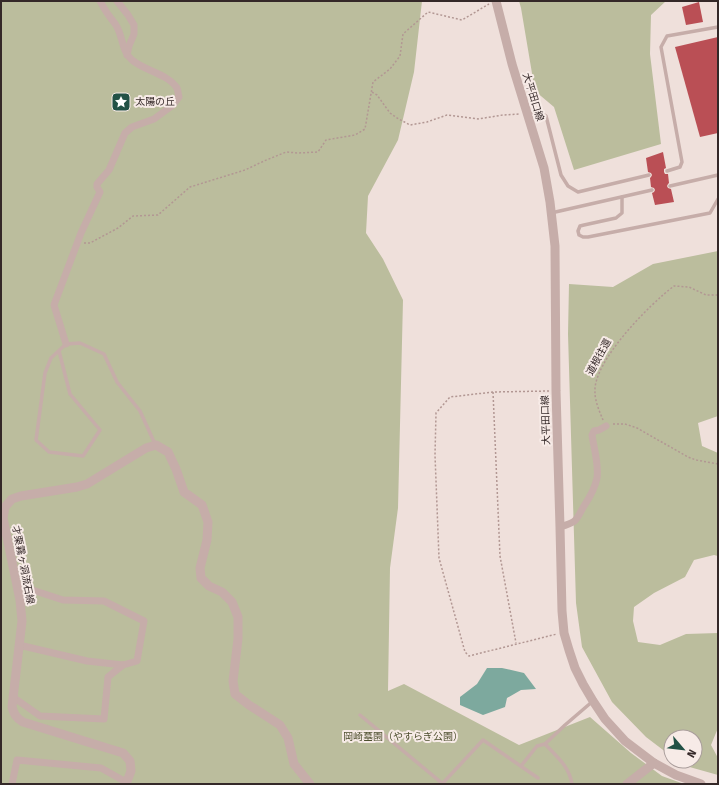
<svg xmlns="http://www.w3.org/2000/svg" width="719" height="785" font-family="'Fira Sans','Noto Sans JP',sans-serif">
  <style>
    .green { fill: #bbbd9d }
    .water { fill: #7da99e }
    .building { fill: #ba4f55 }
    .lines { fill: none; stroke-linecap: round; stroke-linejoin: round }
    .path { stroke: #b29793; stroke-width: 1.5; stroke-dasharray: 2 2; stroke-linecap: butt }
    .service { stroke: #c6ada9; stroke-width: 3.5 }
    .minor { stroke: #c6ada9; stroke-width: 7 }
    .tertiary { stroke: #c6ada9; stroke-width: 9 }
    .labels { text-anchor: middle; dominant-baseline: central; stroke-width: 4; stroke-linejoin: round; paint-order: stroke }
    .street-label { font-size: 10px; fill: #342828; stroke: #f7ebe7 }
    .poi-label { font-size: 10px; fill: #342828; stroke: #f7ebe7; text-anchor: start }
    .park-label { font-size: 10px; fill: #4d4f2e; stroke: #f7ebe7 }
  </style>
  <rect width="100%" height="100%" fill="#efe0db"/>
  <g class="green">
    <path d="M1 1H422L414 72 398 140 368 196 366 233 383 259 403 300 398 508 390 568 388 691 404 684 519 745 590 717 631 753 662 776 684 784H1Z"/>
    <path d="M519 1H666L651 15 650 54 661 144 574 170 554 107 535 91 521 8Z"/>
    <path d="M718 251V416L698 423 702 446 718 453V556L714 555 694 560 685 577 654 593 634 607 633 621 638 642 660 645 686 634 718 633V728L711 745 718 758V775L686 766 678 761H695V737H671V756L646 737 612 702 582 647 576 603 568 334 569 284 613 287 653 264Z"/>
  </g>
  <path class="water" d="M487 668H502L524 673 536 689 521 690 507 698 505 707 483 715 460 705V697L477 684Z"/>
  <g class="building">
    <path d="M699 2 703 22 686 25 682 7Z"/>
    <path d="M718 37V133L700 137 675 47Z"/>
    <path d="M663 152 666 168 664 169V172L665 174H668L669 183 668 184 667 186 668 188 671 189 674 202 655 205 652 193 654 192 655 190 654 188 651 187 650 178 651 177 652 175 651 173 648 172 646 158Z"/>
  </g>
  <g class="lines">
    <g class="path">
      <path d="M372 92 377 95 390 113 397 118 410 125 427 122 447 115 478 119 503 115 519 114"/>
      <path d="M84 243H90L118 228 133 216 158 215 190 187 245 170 264 161 286 152 298 153 318 152 326 140 355 135 365 129 373 82 390 69 400 56 403 34 428 12 462 20 489 4"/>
      <path d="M549 391 493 392 450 397 436 413 435 455 439 558 465 652 469 656 557 634"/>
      <path d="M493 392 500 556 516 643"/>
      <path d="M603 420C600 413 595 401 595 393 592 362 650 304 674 286L689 287 706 295H718"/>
      <path d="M613 424H625L637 428 688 457 696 460 718 464"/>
    </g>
    <g class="service">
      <path d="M528 114 539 112 546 116 561 175 568 186 578 192 649 175"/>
      <path d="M667 171 680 167 682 162 661 47 667 36 718 27"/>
      <path d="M670 186 718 175"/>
      <path d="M622 197V213L616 218 584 225 580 226 578 231 579 235 583 237H588L710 213 718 199"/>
      <path d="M551 213 652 190"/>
      <path d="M59 351 70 394 100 430 83 456 49 452 36 440 45 373 51 358 66 344 80 343 104 354 117 382 140 411 155 444"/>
      <path d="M360 715 443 784"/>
      <path d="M545 744C557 757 569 766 572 784"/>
      <path d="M521 766 537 746 545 744 565 725 593 701"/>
      <path d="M442 784 483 740 538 778"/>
    </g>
    <g class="minor">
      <path d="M117 1 128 15 134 25V34L129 46 127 55"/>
      <path d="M66 344 54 305 81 233 100 192 97 187V184L109 170 125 133 132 127 154 119 173 105 179 97C178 94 178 90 177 88 168 74 145 71 132 60 122 52 123 38 117 27 115 23 112 20 110 17 106 12 103 6 100 1"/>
      <path d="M560 527C579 521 575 521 584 506 590 497 595 488 597 478 599 464 594 449 592 435L594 431 599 430 606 426"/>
      <path d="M17 585 63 600 104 601 144 621 137 661 123 665 87 661 19 645"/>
      <path d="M13 697 40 716 104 719 108 677 123 665"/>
      <path d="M12 784 17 760 101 768 126 782"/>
    </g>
    <g class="tertiary">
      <path d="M496 1 512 64 544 168 550 202 555 246 556 391 560 527 562 611 564 633 569 650 575 668 583 684 593 701 605 719 625 741 654 763 676 775 701 784"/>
      <path d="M126 784 131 771 130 761 123 753 23 722C16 718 14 714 12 707L22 621 20 600 3 518 5 507 12 499 21 496 77 487 87 484 146 448 156 445 168 452 176 469 184 492 202 505 208 522 207 540 200 568 201 578 209 586 222 592 232 602 238 617V639L233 681 235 694 249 705 280 725 288 738 294 764 310 784"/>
      <path d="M627 784 654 763"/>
    </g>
  </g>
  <defs>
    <symbol id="sight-square" viewBox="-11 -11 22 22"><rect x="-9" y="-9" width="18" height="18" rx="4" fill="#225146" stroke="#f7ebe7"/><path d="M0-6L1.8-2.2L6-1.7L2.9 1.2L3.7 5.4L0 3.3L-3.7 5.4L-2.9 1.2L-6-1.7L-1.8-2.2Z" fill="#fff"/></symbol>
  </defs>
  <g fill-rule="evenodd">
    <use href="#sight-square" x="110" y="91" width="22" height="22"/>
  </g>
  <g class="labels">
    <g class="street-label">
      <text transform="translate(533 97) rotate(73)">大平田口線</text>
      <text transform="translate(599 357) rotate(-61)">道根往還</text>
      <text transform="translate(546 420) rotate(-92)">大平田口線</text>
      <text transform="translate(23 565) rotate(79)">才栗霧ヶ洞流石線</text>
    </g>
    <g class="poi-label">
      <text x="135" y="102">太陽の丘</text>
    </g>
    <g class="park-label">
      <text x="403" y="737">岡崎墓園（やすらぎ公園）</text>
    </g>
  </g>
  <rect width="719" height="785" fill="none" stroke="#342828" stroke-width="4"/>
  <g transform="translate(683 749) rotate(118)"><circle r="19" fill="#f7ebe7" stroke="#a99d9b"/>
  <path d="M0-3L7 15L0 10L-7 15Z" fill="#225146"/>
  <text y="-6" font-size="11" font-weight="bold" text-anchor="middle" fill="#342828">N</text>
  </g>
</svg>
